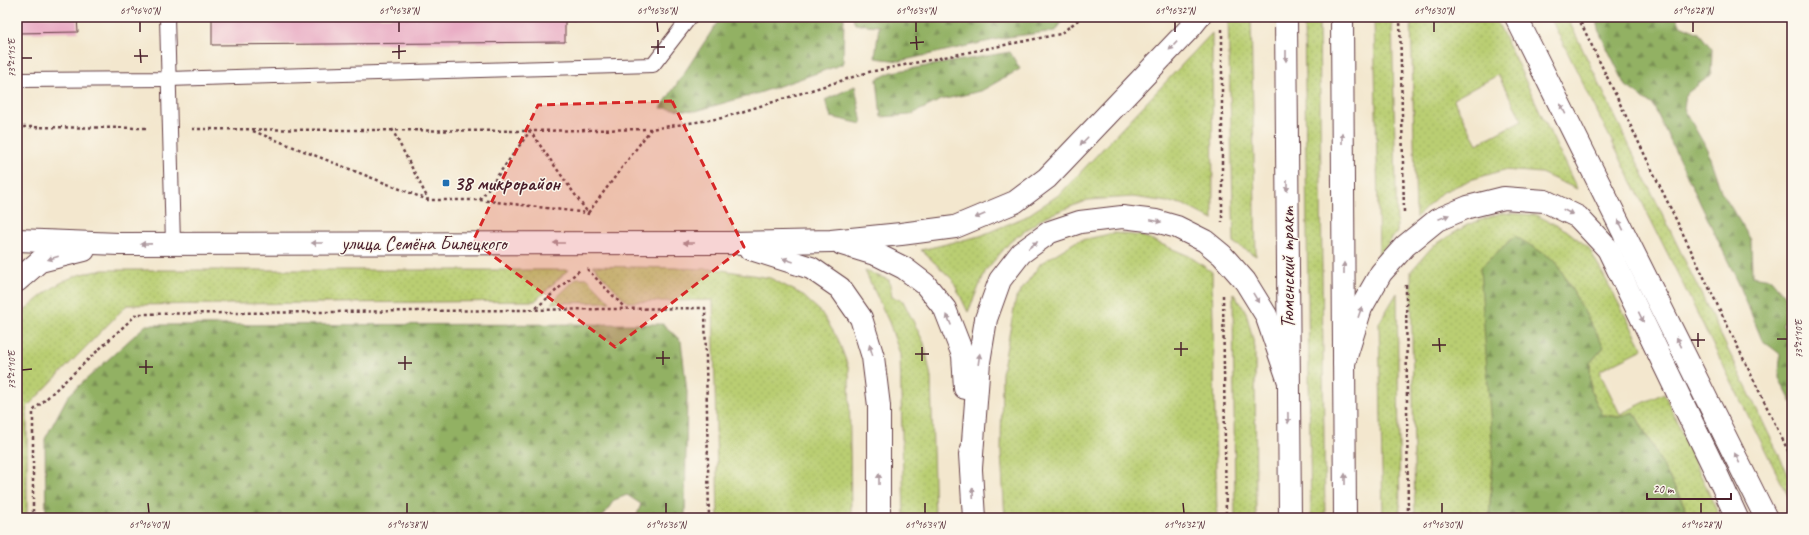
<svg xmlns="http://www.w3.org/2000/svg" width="1809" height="535" font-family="Caveat,sans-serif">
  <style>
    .grass { fill: url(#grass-dots); stroke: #82764e; fill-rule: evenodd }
    .forest { fill: url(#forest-firs); stroke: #6e6848 }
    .building { fill: #e9acc4 }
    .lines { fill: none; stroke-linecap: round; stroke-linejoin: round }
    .service-casing { stroke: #633d43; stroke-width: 16 }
    .primary-casing { stroke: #633d43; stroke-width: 24 }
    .path { stroke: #633d43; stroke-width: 2.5; stroke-dasharray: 3 3; stroke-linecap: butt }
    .service { stroke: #fff; stroke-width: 14 }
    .primary { stroke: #fff; stroke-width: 22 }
    .oneway { fill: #ae9aa0 }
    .marked { fill: #d62828; fill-opacity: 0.2; stroke: #d62828; stroke-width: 3; stroke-dasharray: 8 5; stroke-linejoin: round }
    .ticks { fill: none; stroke: #4a1f2b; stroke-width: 1.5 }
    .poi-dot { fill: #1f6fb2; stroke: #fbf7ec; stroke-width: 1.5 }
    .labels { text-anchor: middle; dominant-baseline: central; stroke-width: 3; stroke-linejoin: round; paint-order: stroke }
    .poi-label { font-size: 20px; font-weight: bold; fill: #4a1f2b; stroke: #fbf7ec; text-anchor: start }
    .street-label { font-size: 20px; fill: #4a1f2b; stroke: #fbf7ec }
    .neatline { fill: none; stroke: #4a1f2b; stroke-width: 1.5 }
    .ticks-label { font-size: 10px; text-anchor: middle; fill: #4a1f2b }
  </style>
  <defs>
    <pattern id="grass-dots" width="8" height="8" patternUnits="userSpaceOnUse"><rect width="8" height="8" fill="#b9ce72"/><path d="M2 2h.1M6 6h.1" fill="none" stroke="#a1b063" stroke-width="1.8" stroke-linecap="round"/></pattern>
    <pattern id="forest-firs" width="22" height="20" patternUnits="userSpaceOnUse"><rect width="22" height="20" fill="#92b164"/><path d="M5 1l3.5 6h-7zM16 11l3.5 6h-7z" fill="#798f53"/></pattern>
  </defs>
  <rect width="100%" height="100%" fill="#fbf7ec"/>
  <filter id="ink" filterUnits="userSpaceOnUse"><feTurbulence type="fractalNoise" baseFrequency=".025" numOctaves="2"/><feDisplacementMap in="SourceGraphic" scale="8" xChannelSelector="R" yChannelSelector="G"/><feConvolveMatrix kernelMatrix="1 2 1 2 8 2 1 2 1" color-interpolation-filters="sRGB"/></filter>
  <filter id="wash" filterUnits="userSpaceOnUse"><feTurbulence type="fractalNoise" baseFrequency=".012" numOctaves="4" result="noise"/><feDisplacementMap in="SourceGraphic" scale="16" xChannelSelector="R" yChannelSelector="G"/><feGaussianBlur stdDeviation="0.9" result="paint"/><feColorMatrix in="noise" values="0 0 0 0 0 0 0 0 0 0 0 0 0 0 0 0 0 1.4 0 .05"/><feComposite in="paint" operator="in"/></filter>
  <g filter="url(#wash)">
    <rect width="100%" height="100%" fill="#f3e7ce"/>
    <g class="grass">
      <path d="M1228 17H1251L1256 256 1234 243Z"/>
      <path d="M1304 17H1319L1325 518H1311Z"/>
      <path d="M1374 17H1392L1397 232 1379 256Z"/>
      <path d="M1411 17H1495L1577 189 1541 173 1504 170 1470 180 1441 193 1416 218ZM1498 75 1522 120 1477 144 1453 99Z"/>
      <path d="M1550 17H1567L1792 482V504Z"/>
      <path d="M1212 33 1213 220 1182 204 1133 197 1088 200 1044 217 1010 242 986 270 968 312 952 279 921 250 980 236 1025 217 1060 194Z"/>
      <path d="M1501 213 1536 215 1566 230 1589 248 1643 349 1599 371 1620 414 1664 393 1720 518H1691L1634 412 1619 417 1603 415 1591 392 1590 363 1604 347 1493 459 1489 518H1415L1411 271 1433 246 1467 225Z"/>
      <path d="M1114 233 1142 236 1189 256 1212 272 1217 518H1005L1001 454 1002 373 1016 298 1041 263 1077 241Z"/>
      <path d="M593 266 716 269 770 278 801 294 821 312 838 339 849 369 851 518H718L713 300 627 302Z"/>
      <path d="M103 270H568L535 301 127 305 27 407V518H17V318C34 301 53 285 75 276 84 273 94 272 103 270Z"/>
      <path d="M865 271 889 280 892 297 903 301 924 343 931 377 935 518H904L900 354 889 322Z"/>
      <path d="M577 278H587L610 302 551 303Z"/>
      <path d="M1233 293 1246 312 1255 348 1256 518H1235Z"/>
      <path d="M1397 293 1400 518H1383L1379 323Z"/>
    </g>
    <g class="forest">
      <path d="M721 17H844L843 64 759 93 696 111 661 108Z"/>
      <path d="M853 17H1065L1056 31 1008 37 900 61 875 58 879 26 855 24Z"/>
      <path d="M1596 17H1677L1680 25 1699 33 1712 49 1711 75 1686 94 1684 109 1707 149 1721 191 1751 240 1752 276 1771 279 1787 298 1792 320 1782 324 1792 344V403L1779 378 1780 354 1762 340 1739 284 1653 105 1626 86 1601 36Z"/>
      <path d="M1010 52 1020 69 981 91 941 100 910 115 881 117 877 79 892 72Z"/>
      <path d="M855 86 862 124 831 117 825 100Z"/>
      <path d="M1515 236 1556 261 1604 347 1590 363 1591 392 1603 415 1619 417 1634 412 1691 518H1489L1493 459 1480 268Z"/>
      <path d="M663 324 681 341 687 392 685 518H636L641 504 627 495 614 500 602 518H46L45 439 68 396 146 325Z"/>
    </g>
    <g id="blocks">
      <g class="building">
        <path d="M17 17H77L78 32 17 33Z"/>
        <path d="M212 17H671L669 20 565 21V42L212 45Z"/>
      </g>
    </g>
  </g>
  <g filter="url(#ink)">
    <use href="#blocks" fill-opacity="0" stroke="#633d43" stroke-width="1"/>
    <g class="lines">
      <defs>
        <g id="service">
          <path d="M167 17 173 244"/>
          <path d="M17 80 168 79 653 65 690 17"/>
        </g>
        <g id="primary">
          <path d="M1286 17 1290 518"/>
          <path d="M1342 17 1345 518"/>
          <path d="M1516 17 1766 518"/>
          <path d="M17 240 119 244 728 243 831 241 901 234 955 227 1015 202 1047 178 1191 27 1199 17"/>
          <path d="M842 244 878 255 904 268 925 284 945 309 963 355 965 388"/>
          <path d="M751 249 811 268 840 288 861 318 873 357 879 406V518"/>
          <path d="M17 281 40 261 84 250"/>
          <path d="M1344 363 1361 308 1381 273 1405 246 1437 220 1468 207 1504 198 1545 201 1578 217 1608 249 1715 470 1737 518"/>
          <path d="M970 454 974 518"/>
          <path d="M971 468 979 362 986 319 1000 280 1021 253 1050 232 1080 222 1122 217 1156 221 1177 227 1205 241 1222 255 1245 281 1266 315 1288 379"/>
        </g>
      </defs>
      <use href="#service" class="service-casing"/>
      <use href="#primary" class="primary-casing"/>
      <g class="path">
        <path d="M1400 17 1404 212"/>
        <path d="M1578 17 1792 459"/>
        <path d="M1222 29V222"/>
        <path d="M17 127 149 128"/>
        <path d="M192 129 530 131 651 129 722 118 869 72 1060 34 1082 17"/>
        <path d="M392 129 428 199"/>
        <path d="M253 131 428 200H480L588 213 587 218"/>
        <path d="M480 200 530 131 588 213 651 129"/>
        <path d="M587 269 624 307"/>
        <path d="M1406 285 1408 518"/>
        <path d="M1223 295 1226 518"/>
        <path d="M536 308 581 269"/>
        <path d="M33 518V411L137 314 705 308 709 518"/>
      </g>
      <use href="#service" class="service"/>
      <use href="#primary" class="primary"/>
    </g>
    <defs><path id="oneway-solid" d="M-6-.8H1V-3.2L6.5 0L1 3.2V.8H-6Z"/></defs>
    <g class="oneway">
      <use href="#oneway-solid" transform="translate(1173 46) rotate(133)"/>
      <use href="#oneway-solid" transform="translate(1286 56) rotate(90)"/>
      <use href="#oneway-solid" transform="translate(1563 109) rotate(-117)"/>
      <use href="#oneway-solid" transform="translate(1342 138) rotate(-90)"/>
      <use href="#oneway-solid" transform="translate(1084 141) rotate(134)"/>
      <use href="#oneway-solid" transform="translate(1287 186) rotate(90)"/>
      <use href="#oneway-solid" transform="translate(1568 212) rotate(27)"/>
      <use href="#oneway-solid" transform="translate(980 216) rotate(157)"/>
      <use href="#oneway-solid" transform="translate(1444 217) rotate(-22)"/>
      <use href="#oneway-solid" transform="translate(1156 221) rotate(12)"/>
      <use href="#oneway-solid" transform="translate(1621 225) rotate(-116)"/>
      <use href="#oneway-solid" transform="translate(317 243) rotate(180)"/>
      <use href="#oneway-solid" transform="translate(559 243) rotate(180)"/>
      <use href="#oneway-solid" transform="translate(689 243) rotate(-180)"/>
      <use href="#oneway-solid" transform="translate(146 244) rotate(179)"/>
      <use href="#oneway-solid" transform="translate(1033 245) rotate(-36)"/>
      <use href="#oneway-solid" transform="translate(53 258) rotate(163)"/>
      <use href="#oneway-solid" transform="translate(788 260) rotate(-161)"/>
      <use href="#oneway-solid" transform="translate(1344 268) rotate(-90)"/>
      <use href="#oneway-solid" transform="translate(1256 298) rotate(59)"/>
      <use href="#oneway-solid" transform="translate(1360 312) rotate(-71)"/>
      <use href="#oneway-solid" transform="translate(1641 317) rotate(64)"/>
      <use href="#oneway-solid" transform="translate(949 320) rotate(-112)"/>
      <use href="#oneway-solid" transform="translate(1679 342) rotate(-116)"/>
      <use href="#oneway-solid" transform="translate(871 350) rotate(-107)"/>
      <use href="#oneway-solid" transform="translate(979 359) rotate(-82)"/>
      <use href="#oneway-solid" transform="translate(1288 418) rotate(89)"/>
      <use href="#oneway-solid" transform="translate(1737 458) rotate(-116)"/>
      <use href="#oneway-solid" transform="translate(879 479) rotate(-90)"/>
      <use href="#oneway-solid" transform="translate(1345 479) rotate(-90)"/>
      <use href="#oneway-solid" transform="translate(973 493) rotate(-93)"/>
    </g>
  </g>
  <path class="marked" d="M672 101 744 247 615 347 473 241 538 105Z"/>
  <path class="ticks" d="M140 22V32M399 22V32M657 22 658 32M916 22V32M1175 22V32M1434 22V32M1693 22V32M916 36 917 50M658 40V54M910 43 924 42M399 45V59M651 47H665M140 49 141 63M392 52 406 51M134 56H148M22 58H32M1698 333V347M1439 338 1440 352M1777 339H1787M1691 340H1705M1181 342V356M1432 345H1446M922 347V361M1174 349H1188M663 351V365M915 354H929M405 356V370M656 358H670M146 360V374M398 363H412M139 367H153M22 370 32 369M148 503 149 513M407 503V513M666 503V513M925 503V513M1183 503 1184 513M1442 503V513M1701 503V513"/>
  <rect class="poi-dot" x="442" y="179" width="8" height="8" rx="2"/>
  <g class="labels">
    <g class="poi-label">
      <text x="454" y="183">38 микрорайон</text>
    </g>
    <g class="street-label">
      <text x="424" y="243">улица Семёна Билецкого</text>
      <text transform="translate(1287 268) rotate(-90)">Тюменский тракт</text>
    </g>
  </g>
  <rect width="1809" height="535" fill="none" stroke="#fbf7ec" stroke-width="44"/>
  <path d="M1647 493v6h84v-6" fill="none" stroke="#4a1f2b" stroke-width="2"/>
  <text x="1653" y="493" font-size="12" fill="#4a1f2b" stroke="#fbf7ec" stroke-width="3" paint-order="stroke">20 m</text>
  <rect x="22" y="22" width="1765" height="491" class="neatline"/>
  <g class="ticks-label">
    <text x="140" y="14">61°16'40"N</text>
    <text x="399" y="14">61°16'38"N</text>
    <text x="657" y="14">61°16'36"N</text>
    <text x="916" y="14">61°16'34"N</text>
    <text x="1175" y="14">61°16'32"N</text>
    <text x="1434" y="14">61°16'30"N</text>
    <text x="1693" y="14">61°16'28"N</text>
    <text transform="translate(11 58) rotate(-90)" y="4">73°21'15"E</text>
    <text transform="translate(1798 339) rotate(-90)" y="4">73°21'10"E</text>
    <text transform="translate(11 370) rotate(-90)" y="4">73°21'10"E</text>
    <text x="149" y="528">61°16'40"N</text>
    <text x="407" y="528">61°16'38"N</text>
    <text x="666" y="528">61°16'36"N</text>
    <text x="925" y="528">61°16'34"N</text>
    <text x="1184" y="528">61°16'32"N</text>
    <text x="1442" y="528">61°16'30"N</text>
    <text x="1701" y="528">61°16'28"N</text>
  </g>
</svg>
